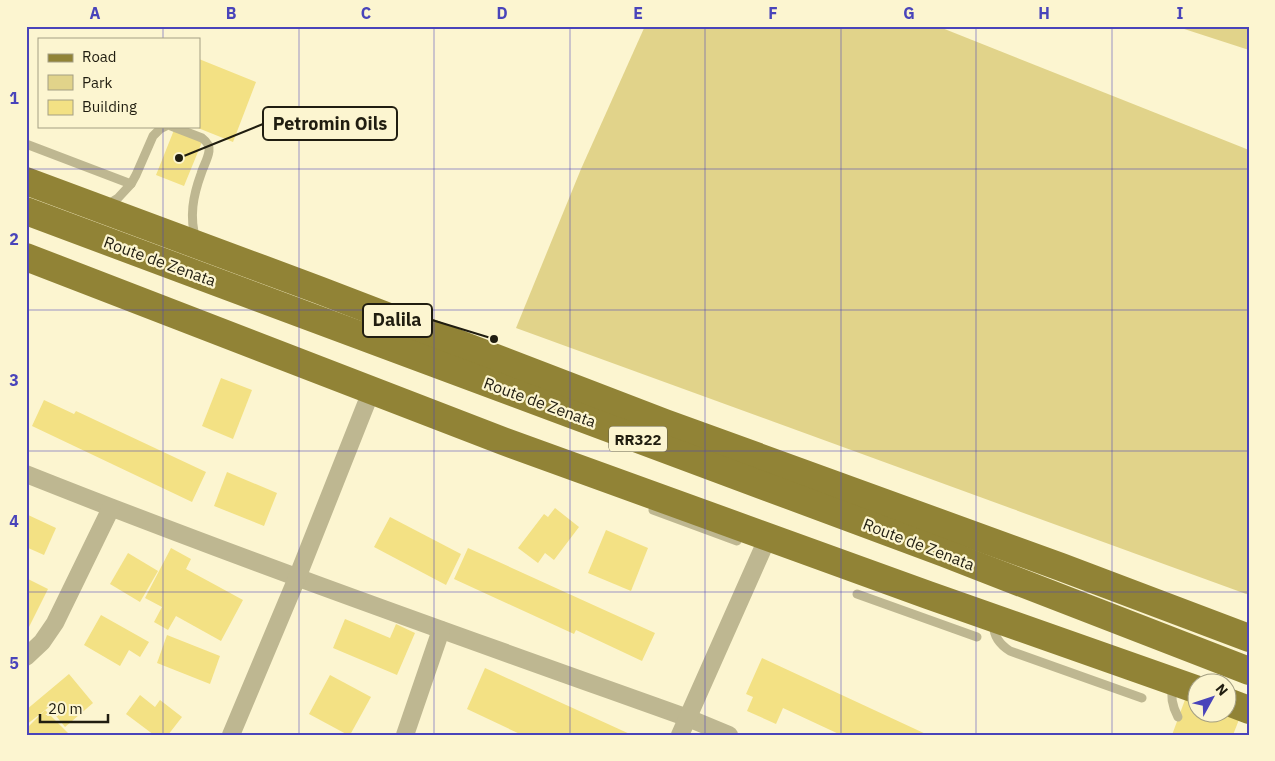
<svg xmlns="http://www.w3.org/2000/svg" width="1275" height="761" font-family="'IBM Plex Sans',sans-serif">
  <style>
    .green { fill: #e1d38a }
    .building { fill: #f3e184 }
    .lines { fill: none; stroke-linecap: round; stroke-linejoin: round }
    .lane { stroke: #beb791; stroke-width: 9 }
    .street { stroke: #beb791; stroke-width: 18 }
    .primary { stroke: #918336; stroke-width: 28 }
    .grid { fill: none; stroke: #4944ba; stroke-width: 1; stroke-opacity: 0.55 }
    .labels { text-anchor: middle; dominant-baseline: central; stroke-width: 4.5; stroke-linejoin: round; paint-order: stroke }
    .shield { fill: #fcf5d0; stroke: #625e4a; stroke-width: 1 }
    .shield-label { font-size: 15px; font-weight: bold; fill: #201d10 }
    .street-label { font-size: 16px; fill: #201d10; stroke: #fcf5d0 }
    .leader { fill: none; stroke: #201d10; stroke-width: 2 }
    .callout-dot { fill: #201d10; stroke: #fcf5d0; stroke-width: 2 }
    .callout { fill: #fcf5d0; stroke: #201d10; stroke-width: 2 }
    .callout-label { font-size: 18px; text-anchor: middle; font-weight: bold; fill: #201d10 }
    .neatline { fill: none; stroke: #4944ba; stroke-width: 2 }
    .grid-label { font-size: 16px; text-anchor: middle; font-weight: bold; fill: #4944ba }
  </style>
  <rect width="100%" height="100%" fill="#fcf5d0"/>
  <g class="green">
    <path d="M645 26H937L1249 150V595L516 328 581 169Z"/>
    <path d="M1175 26H1249V50Z"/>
  </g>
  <g class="building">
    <path d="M199 59 256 82 233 142 193 126H199Z"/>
    <path d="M174 130 202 142 184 186 156 175Z"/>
    <path d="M221 378 252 390 233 439 202 426Z"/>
    <path d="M44 400 74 414 76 411 206 472 192 502 32 426Z"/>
    <path d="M227 472 277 493 264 526 214 506Z"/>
    <path d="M555 508 579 527 554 560 545 553 538 563 518 548 544 514 548 517Z"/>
    <path d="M26 514 56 528 44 555 26 547Z"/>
    <path d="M390 517 461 554 446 585 374 547Z"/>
    <path d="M606 530 648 548 631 591 588 573Z"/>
    <path d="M171 548 191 559 186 569 243 600 221 641 176 616 168 630 154 622 162 607 145 598Z"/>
    <path d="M468 548 655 633 642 661 576 630 574 634 454 579Z"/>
    <path d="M128 553 158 571 140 602 110 584Z"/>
    <path d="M26 578 48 589 28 629 26 628Z"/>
    <path d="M101 615 149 642 140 657 129 650 120 666 84 645Z"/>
    <path d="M345 619 390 638 396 624 415 633 397 675 333 648Z"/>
    <path d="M167 635 220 656 210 684 157 663Z"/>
    <path d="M762 658 928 735H841L783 708 776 724 747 711 753 697 746 694Z"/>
    <path d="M485 668 632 735H522L467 709Z"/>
    <path d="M69 674 93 703 65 727 49 707 26 725V710Z"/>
    <path d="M330 675 371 697 350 735H348L309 714Z"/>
    <path d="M140 695 155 707 160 700 182 717 168 735H154L126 714Z"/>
    <path d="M1186 697 1198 701V714H1228L1240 717 1233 735H1172Z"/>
    <path d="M45 710 70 735H26V729Z"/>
  </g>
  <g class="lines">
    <g class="lane">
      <path d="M171 126 202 138C206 141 210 145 209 151 208 159 203 167 201 174 193 196 189 217 196 240"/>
      <path d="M26 144 131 184"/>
      <path d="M107 205 118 198 131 184 136 175 153 136 160 129 166 126"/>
      <path d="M653 510 737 541"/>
      <path d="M857 594 977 637"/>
      <path d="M994 621C992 635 999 644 1010 651L1142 698"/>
      <path d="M1173 684C1170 696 1172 706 1178 717"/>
    </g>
    <g class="street">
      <path d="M26 474C245 561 467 639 688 718L729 735"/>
      <path d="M26 657 42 642 55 623 111 508"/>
      <path d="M231 735 297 578 372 389"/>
      <path d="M405 735 441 630"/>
      <path d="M680 735 768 537"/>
    </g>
    <g class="primary">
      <path d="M26 181 319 290 665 423 1061 567 1249 638"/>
      <path d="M26 211 944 553 1249 671"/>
      <path d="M26 257 503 441 928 595 1198 690"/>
      <path d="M1228 702 1249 710"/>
    </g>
  </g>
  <path class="grid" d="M163 26V39M299 26V735M434 26V735M570 26V735M705 26V735M841 26V735M976 26V735M1112 26V735M163 126V735M26 169H1249M26 310H1249M26 451H1249M26 592H1249"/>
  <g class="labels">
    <rect class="shield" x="609" y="426.5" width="58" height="25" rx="4"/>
    <g class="shield-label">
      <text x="638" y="439">RR322</text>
    </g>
    <g class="street-label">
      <text transform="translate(160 261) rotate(20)">Route de Zenata</text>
      <text transform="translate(540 402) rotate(20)">Route de Zenata</text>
      <text transform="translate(919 544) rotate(21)">Route de Zenata</text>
    </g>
  </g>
  <path class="leader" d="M179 158L263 124M494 339L432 320"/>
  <g class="callout-dot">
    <circle cx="179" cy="158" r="5"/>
    <circle cx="494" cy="339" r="5"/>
  </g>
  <g class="callout">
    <rect x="263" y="107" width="134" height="33" rx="5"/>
    <rect x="363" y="304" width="69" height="33" rx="5"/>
  </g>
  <g class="callout-label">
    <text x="330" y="130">Petromin Oils</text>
    <text x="397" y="326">Dalila</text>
  </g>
  <rect width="1275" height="761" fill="none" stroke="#fcf5d0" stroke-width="55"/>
  <rect x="38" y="38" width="162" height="90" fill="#fcf5d0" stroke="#a49f83"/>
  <rect x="48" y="54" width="25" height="8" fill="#918336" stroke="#a49f83"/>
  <text x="82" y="62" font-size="15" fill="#201d10">Road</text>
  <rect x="48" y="75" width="25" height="15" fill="#e1d38a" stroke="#a49f83"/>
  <text x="82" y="88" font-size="15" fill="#201d10">Park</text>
  <rect x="48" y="100" width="25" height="15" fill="#f3e184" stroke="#a49f83"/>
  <text x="82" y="112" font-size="15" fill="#201d10">Building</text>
  <g transform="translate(1212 698) rotate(50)"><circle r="24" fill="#fcf5d0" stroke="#a49f83"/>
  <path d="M0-4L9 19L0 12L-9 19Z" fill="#4944ba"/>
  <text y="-8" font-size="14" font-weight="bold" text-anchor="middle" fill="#201d10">N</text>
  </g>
  <path d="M40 714v8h68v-8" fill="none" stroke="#201d10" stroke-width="2.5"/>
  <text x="48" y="714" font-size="15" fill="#201d10" stroke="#fcf5d0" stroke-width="4" paint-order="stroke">20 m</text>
  <rect x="28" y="28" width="1220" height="706" class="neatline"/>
  <g class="grid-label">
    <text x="95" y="19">A</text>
    <text x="231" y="19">B</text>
    <text x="366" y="19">C</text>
    <text x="502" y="19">D</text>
    <text x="638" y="19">E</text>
    <text x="773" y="19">F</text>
    <text x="909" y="19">G</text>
    <text x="1044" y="19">H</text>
    <text x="1180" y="19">I</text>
    <text x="14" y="104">1</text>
    <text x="14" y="245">2</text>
    <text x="14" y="386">3</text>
    <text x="14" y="527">4</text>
    <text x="14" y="669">5</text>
  </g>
</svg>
